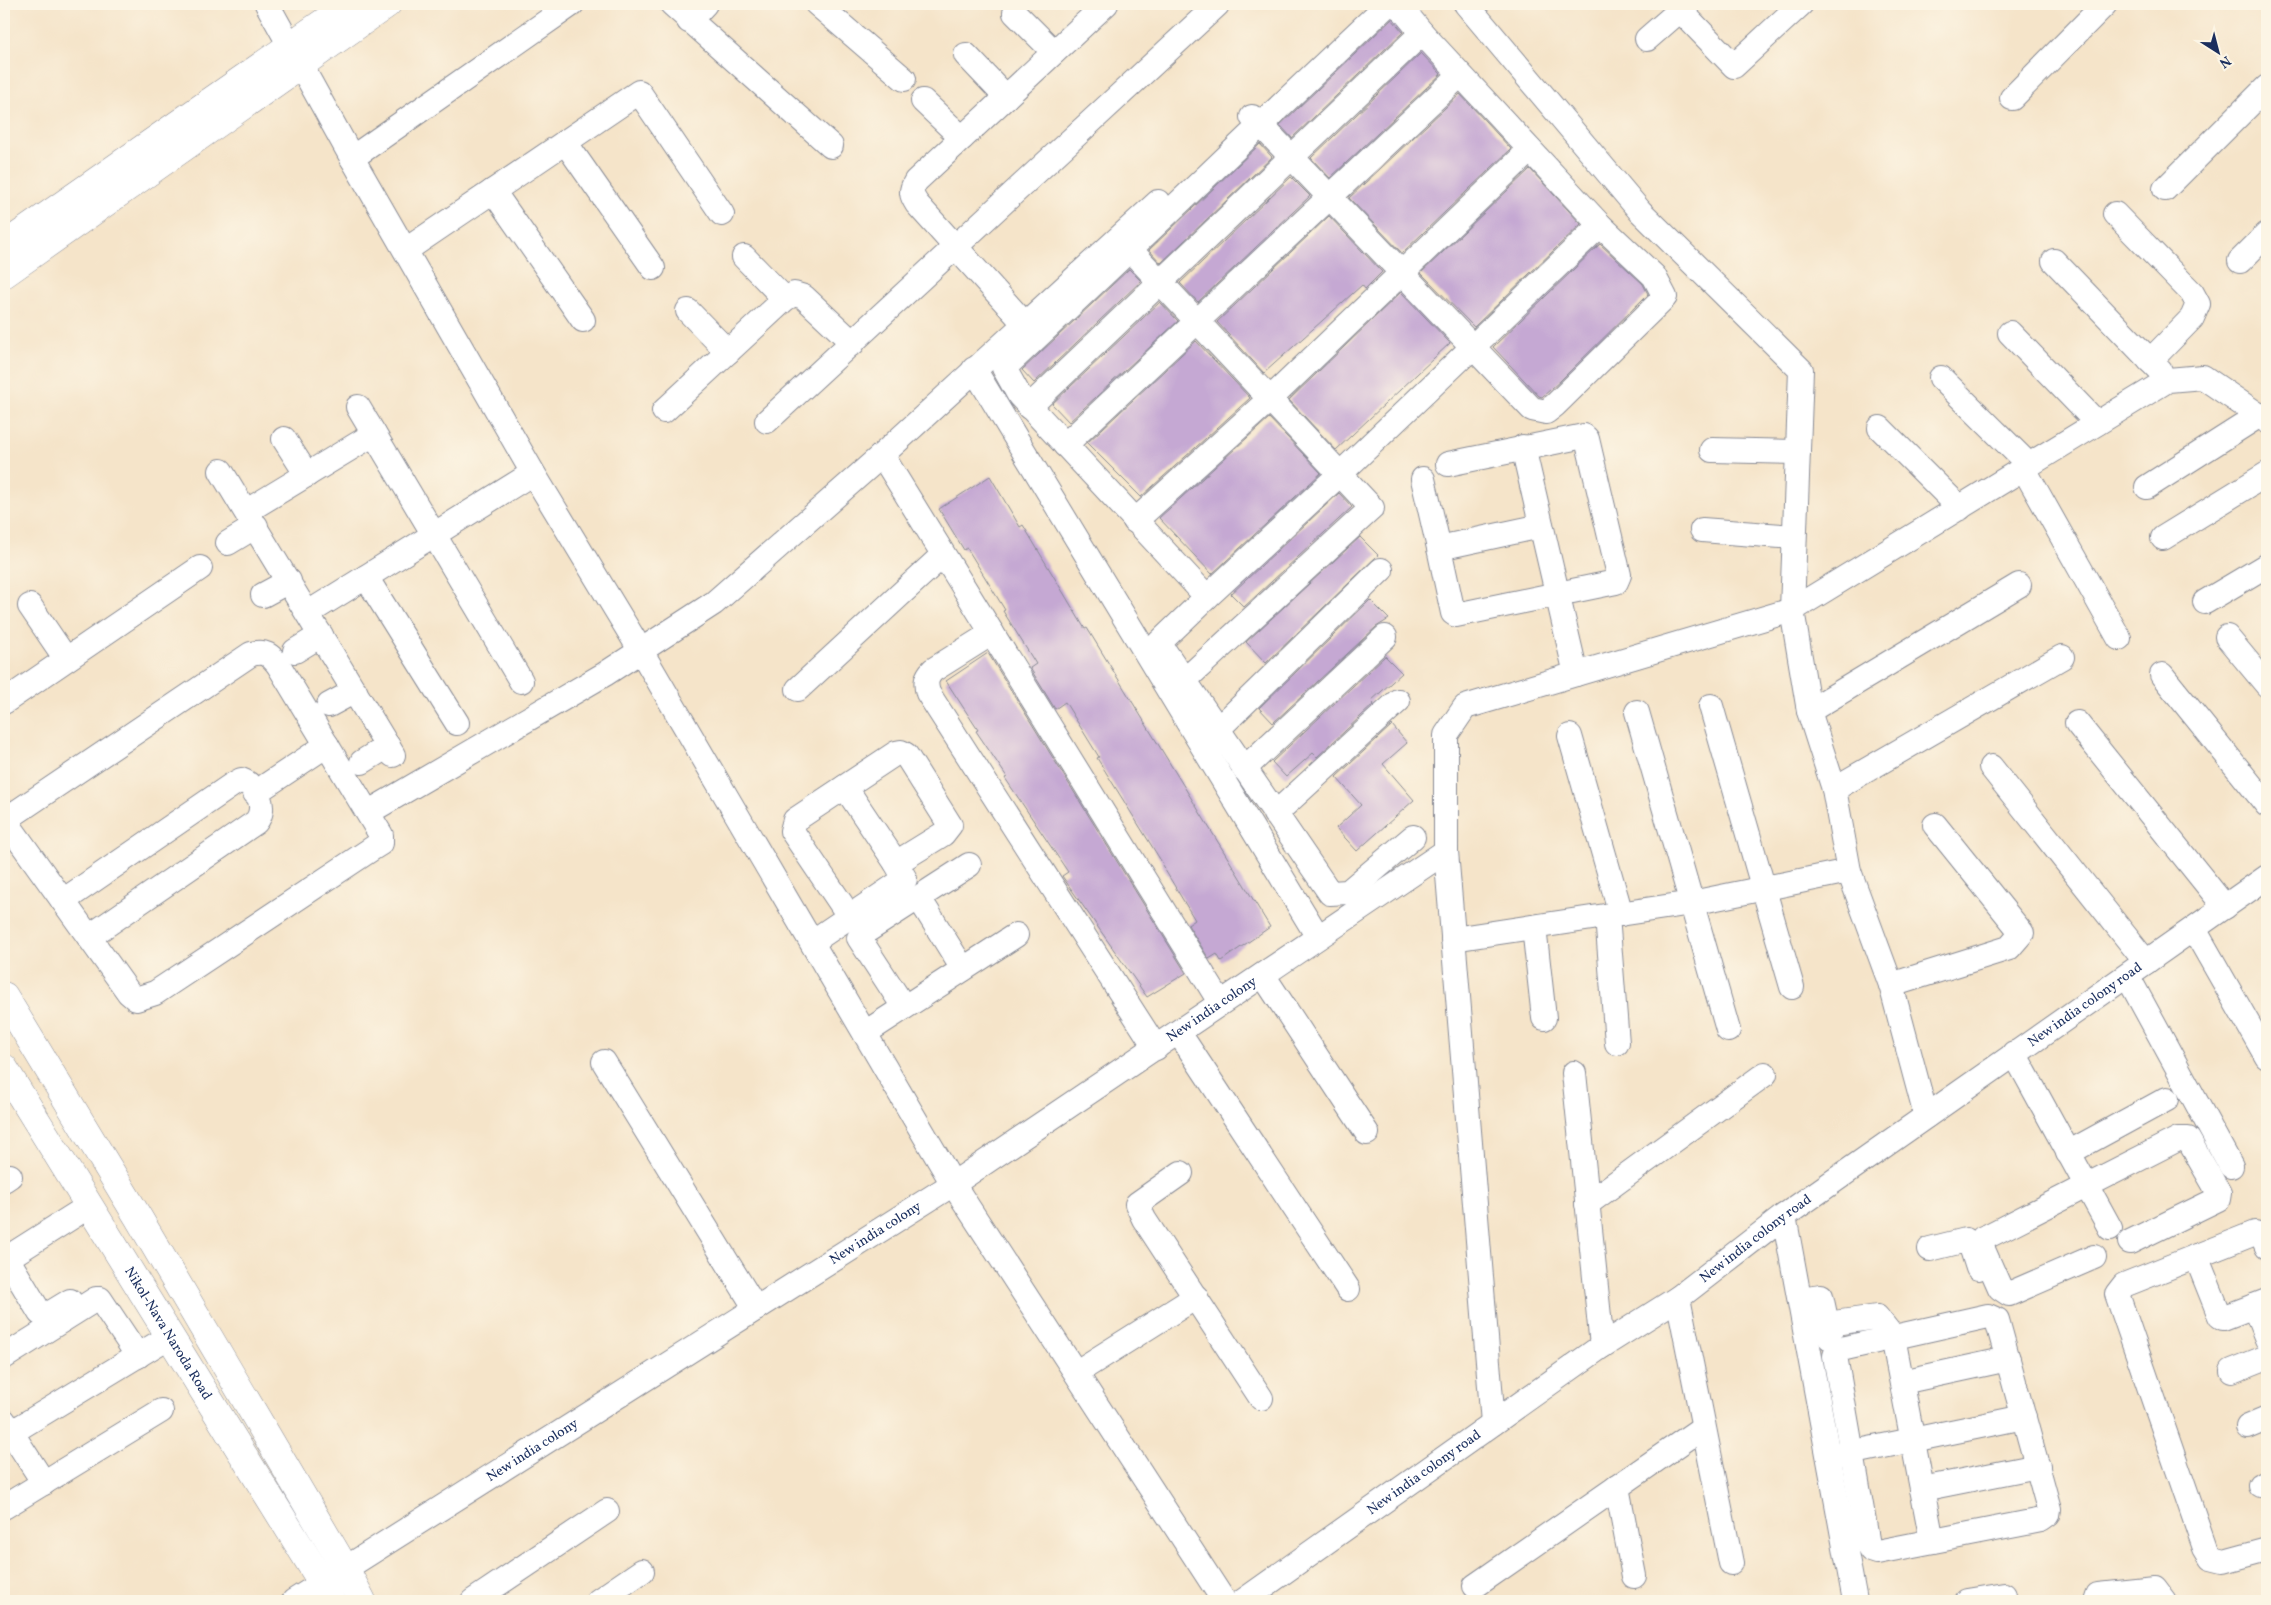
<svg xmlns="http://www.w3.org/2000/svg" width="2271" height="1605" font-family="Vollkorn,serif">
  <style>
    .building { fill: #c5a8d3 }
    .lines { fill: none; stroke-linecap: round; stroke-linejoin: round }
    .minor-casing { stroke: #888a94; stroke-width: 26 }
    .tertiary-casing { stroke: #888a94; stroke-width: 29 }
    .minor { stroke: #fff; stroke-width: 24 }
    .tertiary { stroke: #fff; stroke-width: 28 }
    .labels { text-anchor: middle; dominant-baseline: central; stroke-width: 5; stroke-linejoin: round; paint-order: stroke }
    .street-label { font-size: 14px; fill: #1b2f5e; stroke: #fcf5e5 }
  </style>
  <rect width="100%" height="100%" fill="#fcf5e5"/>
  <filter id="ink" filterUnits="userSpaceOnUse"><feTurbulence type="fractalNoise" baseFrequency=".02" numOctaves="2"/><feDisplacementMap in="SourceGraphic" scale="10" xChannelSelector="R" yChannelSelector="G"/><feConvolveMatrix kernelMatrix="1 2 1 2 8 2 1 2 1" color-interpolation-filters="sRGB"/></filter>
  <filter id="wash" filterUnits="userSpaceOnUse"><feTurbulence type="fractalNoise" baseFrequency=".0096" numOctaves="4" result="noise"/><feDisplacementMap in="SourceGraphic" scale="20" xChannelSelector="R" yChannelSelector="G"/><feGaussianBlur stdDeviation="1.12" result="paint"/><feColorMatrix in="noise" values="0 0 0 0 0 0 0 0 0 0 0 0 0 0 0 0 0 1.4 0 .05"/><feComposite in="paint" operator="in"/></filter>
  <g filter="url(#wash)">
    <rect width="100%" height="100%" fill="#f5e4c9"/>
    <g id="blocks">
      <g class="building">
        <path d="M1392 19 1403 32 1292 138 1280 125Z"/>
        <path d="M1421 53 1441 74 1330 178 1311 158Z"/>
        <path d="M1460 94 1511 149 1402 253 1349 198Z"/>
        <path d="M1260 144 1272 157 1161 263 1149 250Z"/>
        <path d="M1530 169 1581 224 1474 327 1421 273Z"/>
        <path d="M1291 177 1310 196 1198 302 1180 283Z"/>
        <path d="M1329 216 1382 272 1365 289 1362 285 1264 373 1217 322Z"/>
        <path d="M1600 244 1643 284 1648 294 1560 381 1542 397 1539 396 1493 347Z"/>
        <path d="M1129 269 1141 281 1034 383 1022 370Z"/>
        <path d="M1401 292 1450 343 1336 450 1289 400Z"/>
        <path d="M1160 302 1178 321 1069 422 1052 404Z"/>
        <path d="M1196 341 1250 398 1141 497 1087 443Z"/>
        <path d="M1269 418 1321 473 1212 574 1159 518Z"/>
        <path d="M990 476 1020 527 1023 525 1085 629 1087 628 1270 927 1221 961 1217 954 1209 959 1188 925 1195 920 1162 865 1163 864 1097 758 1099 757 1065 702 1055 709 1030 668 1036 664 1003 611 1005 610 967 548 964 550 939 509Z"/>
        <path d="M1339 493 1352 507 1244 607 1231 594Z"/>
        <path d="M1360 537 1378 555 1266 663 1246 642Z"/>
        <path d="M1370 600 1389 619 1376 627 1273 723 1259 708Z"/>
        <path d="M988 653 1186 973 1147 997 1062 876 1068 872 1005 778 1007 777 976 731 978 730 946 681Z"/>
        <path d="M1385 656 1402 673 1371 701 1374 704 1317 757 1313 753 1286 777 1272 762Z"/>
        <path d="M1392 725 1407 743 1383 764 1414 800 1357 851 1336 828 1361 805 1336 777Z"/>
      </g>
    </g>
  </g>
  <g filter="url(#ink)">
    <use href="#blocks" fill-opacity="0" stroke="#888a94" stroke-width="1"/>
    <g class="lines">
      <defs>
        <g id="minor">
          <path d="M267 4 352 158 533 473 641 651 953 1184 1224 1601"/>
          <path d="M672 4 831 146"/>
          <path d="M817 4 904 79"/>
          <path d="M1466 4 1640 211 1801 370 1792 610 1809 711 1834 789 1849 871 1891 985 1926 1116"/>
          <path d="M1680 10 1734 66 1801 4"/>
          <path d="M1015 13 1054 52"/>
          <path d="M689 21 705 4"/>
          <path d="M1647 39 1687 4"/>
          <path d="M966 55 1006 97"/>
          <path d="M2012 98 2105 4"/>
          <path d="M923 101 962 138"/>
          <path d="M1252 117 1260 124 1532 409 1546 412 1555 405 1665 297 1654 276 1600 225 1422 33 1398 4 1386 6C1258 126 1132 249 1004 368L1019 395 1207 597 1159 643 1330 893 1348 892 1413 837"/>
          <path d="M565 142 653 268"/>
          <path d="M352 158 572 4"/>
          <path d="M2165 189 2267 87"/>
          <path d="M493 191 583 320"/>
          <path d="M2115 214 2192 293 2198 304 2192 318 2150 361"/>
          <path d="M1120 239 1372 508 1185 680"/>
          <path d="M406 250 639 92 722 214"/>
          <path d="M744 257 785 299"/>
          <path d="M2054 261 2160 371"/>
          <path d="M2240 261 2267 234"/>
          <path d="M688 311 728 352"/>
          <path d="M1024 323 917 204C911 195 910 191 916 181L1106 4"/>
          <path d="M2010 333 2097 423"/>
          <path d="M974 369 1318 937"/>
          <path d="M1941 378 2029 465"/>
          <path d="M358 407 521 681"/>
          <path d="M1029 407 1422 33"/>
          <path d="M664 411 785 299 794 294 804 297 853 343"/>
          <path d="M767 421 1217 5"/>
          <path d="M1880 428 1960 508"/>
          <path d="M284 439 307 475"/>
          <path d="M1065 445 1460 75"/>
          <path d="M1523 447 1576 674"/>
          <path d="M1712 450 1798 452"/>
          <path d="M882 455 1220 1002"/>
          <path d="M1448 464 1584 436 1587 439 1619 575 1616 582 1456 615 1453 613 1439 548 1541 526"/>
          <path d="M2024 469 2119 638"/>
          <path d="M221 471 393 755"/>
          <path d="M1423 479 1439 548"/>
          <path d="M2147 487 2260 415"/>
          <path d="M247 511 374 434"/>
          <path d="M1135 521 1270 399 1530 150"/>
          <path d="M1702 530 1794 537"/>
          <path d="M2163 538 2267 474"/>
          <path d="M228 543 256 526"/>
          <path d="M366 577 457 723"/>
          <path d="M263 595 289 581"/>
          <path d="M1207 597 1340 474 1600 225"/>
          <path d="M2205 602 2267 565"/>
          <path d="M30 606 66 659"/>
          <path d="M308 613 533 473"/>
          <path d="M992 633 933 670C926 677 925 683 928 693L1156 1048"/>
          <path d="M2227 637 2267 685"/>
          <path d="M295 651 321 635"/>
          <path d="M2162 675 2267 805"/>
          <path d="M798 689 943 555"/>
          <path d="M4 702 200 568"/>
          <path d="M329 705 355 691"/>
          <path d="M1711 706 1792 987"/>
          <path d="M1809 711 2019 585"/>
          <path d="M1637 712 1728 1030"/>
          <path d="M2077 723 2225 907"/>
          <path d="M1217 730 1381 570"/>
          <path d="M1570 736 1621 914"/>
          <path d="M362 762 388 746"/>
          <path d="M1991 767 2146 962"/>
          <path d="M1244 769 1385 637"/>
          <path d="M1834 789 2062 657"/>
          <path d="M255 793 327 745"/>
          <path d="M374 809 605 674 714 603 882 455 1158 202"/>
          <path d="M1275 814 1398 701"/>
          <path d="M4 821 5 820 251 654C265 650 271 655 279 666L381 835V843L373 848 155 993 136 999 129 993 5 820"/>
          <path d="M919 898 963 969"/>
          <path d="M63 901 232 785 241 780C257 786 268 807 256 822L89 937"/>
          <path d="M1607 916 1617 1043"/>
          <path d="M850 917 792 831 795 820 896 753 901 752 906 755 950 825 943 834 896 863"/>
          <path d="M1534 927 1544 1018"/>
          <path d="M2194 929 2267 1057"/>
          <path d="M1453 939 1692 903 1849 871"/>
          <path d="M812 942 905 879 896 863 845 787"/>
          <path d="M1263 975 1367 1133"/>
          <path d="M2128 977 2231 1166"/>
          <path d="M1891 985 2009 948 2022 933 1935 825"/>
          <path d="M904 1007 859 938 862 934 969 865"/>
          <path d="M865 1033 1016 935"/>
          <path d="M1179 1033 1348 1289"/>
          <path d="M2014 1053 2110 1228"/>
          <path d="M604 1062 756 1309"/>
          <path d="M1574 1073 1602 1346"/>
          <path d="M2068 1153 2167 1099"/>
          <path d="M1181 1173 1137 1204 1144 1219 1261 1398"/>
          <path d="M4 1180 10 1176"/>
          <path d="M1587 1204 1765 1074"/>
          <path d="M1784 1216 1855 1601"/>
          <path d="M2267 1247 2262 1235 2255 1233 2124 1285 2117 1294 2205 1548 2211 1558 2223 1561 2267 1549"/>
          <path d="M1930 1249 1966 1240 1970 1243 1978 1268"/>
          <path d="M2196 1256 2220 1316 2223 1318 2267 1301"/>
          <path d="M2094 1257 2009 1294 2000 1288 1981 1245 1983 1238 1988 1236 2178 1139H2188L2219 1193 2218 1199 2130 1242"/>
          <path d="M7 1258 40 1313 47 1315 70 1301"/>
          <path d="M4 1260 89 1206"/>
          <path d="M1678 1298 1731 1563"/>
          <path d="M1800 1299 1821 1296 1830 1338"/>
          <path d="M2254 1306 2267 1339"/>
          <path d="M1988 1316 1997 1320 2049 1509 2048 1515 2041 1520 1877 1552 1871 1550 1868 1545 1835 1356 1836 1353 1841 1349Z"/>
          <path d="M1827 1324 1877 1317 1893 1337 1932 1541"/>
          <path d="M4 1357 96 1299H100L138 1356"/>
          <path d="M2232 1371 2267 1357"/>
          <path d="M1077 1372 1196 1297"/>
          <path d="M1902 1382 2008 1359"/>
          <path d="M4 1421 44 1483"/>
          <path d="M1493 1423 1446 851V735L1465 707 1792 610 2168 380 2203 377 2267 421"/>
          <path d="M2248 1427 2267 1419"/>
          <path d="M4 1437 170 1336"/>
          <path d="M1835 1456 2024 1417"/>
          <path d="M2260 1485 2267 1482"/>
          <path d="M1617 1487 1634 1576"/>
          <path d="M1922 1489 2038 1466"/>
          <path d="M4 1507 161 1411"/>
          <path d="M1475 1586 1702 1428"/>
          <path id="s1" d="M294 1601 953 1184 1446 851"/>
          <path d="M473 1601 607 1511"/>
          <path d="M598 1601 642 1571"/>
          <path id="s2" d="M1243 1601 1602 1346 1678 1298 1784 1216 2267 877"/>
          <path d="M1967 1601 2004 1595"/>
          <path d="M2096 1601 2098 1595 2155 1589 2164 1601"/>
        </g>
        <g id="tertiary">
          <path d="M4 246 350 4"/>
          <path d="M4 274 387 4"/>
          <path d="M4 996 138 1217 346 1570 362 1601"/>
          <path id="s3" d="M4 1068 323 1584 331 1601"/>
        </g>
      </defs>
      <use href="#minor" class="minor-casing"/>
      <use href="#tertiary" class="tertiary-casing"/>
      <use href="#minor" class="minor"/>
      <use href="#tertiary" class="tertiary"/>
    </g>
  </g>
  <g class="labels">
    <g class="street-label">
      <text stroke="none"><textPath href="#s2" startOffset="1032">New india colony road</textPath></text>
      <text stroke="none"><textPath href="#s1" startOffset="1092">New india colony</textPath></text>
      <text stroke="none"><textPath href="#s1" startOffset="688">New india colony</textPath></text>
      <text stroke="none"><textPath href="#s2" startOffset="628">New india colony road</textPath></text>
      <text stroke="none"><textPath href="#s3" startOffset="312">Nikol-Nava Naroda Road</textPath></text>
      <text stroke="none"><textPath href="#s1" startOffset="282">New india colony</textPath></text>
      <text stroke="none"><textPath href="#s2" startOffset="222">New india colony road</textPath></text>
    </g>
  </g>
  <rect width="2271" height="1605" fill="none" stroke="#fcf5e5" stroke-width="20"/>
  <g transform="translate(2218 52) rotate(144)" stroke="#fcf5e5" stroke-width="4" paint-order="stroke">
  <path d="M0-4L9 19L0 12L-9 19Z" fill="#1b2f5e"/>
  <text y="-8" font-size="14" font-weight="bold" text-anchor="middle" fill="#1b2f5e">N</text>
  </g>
</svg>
